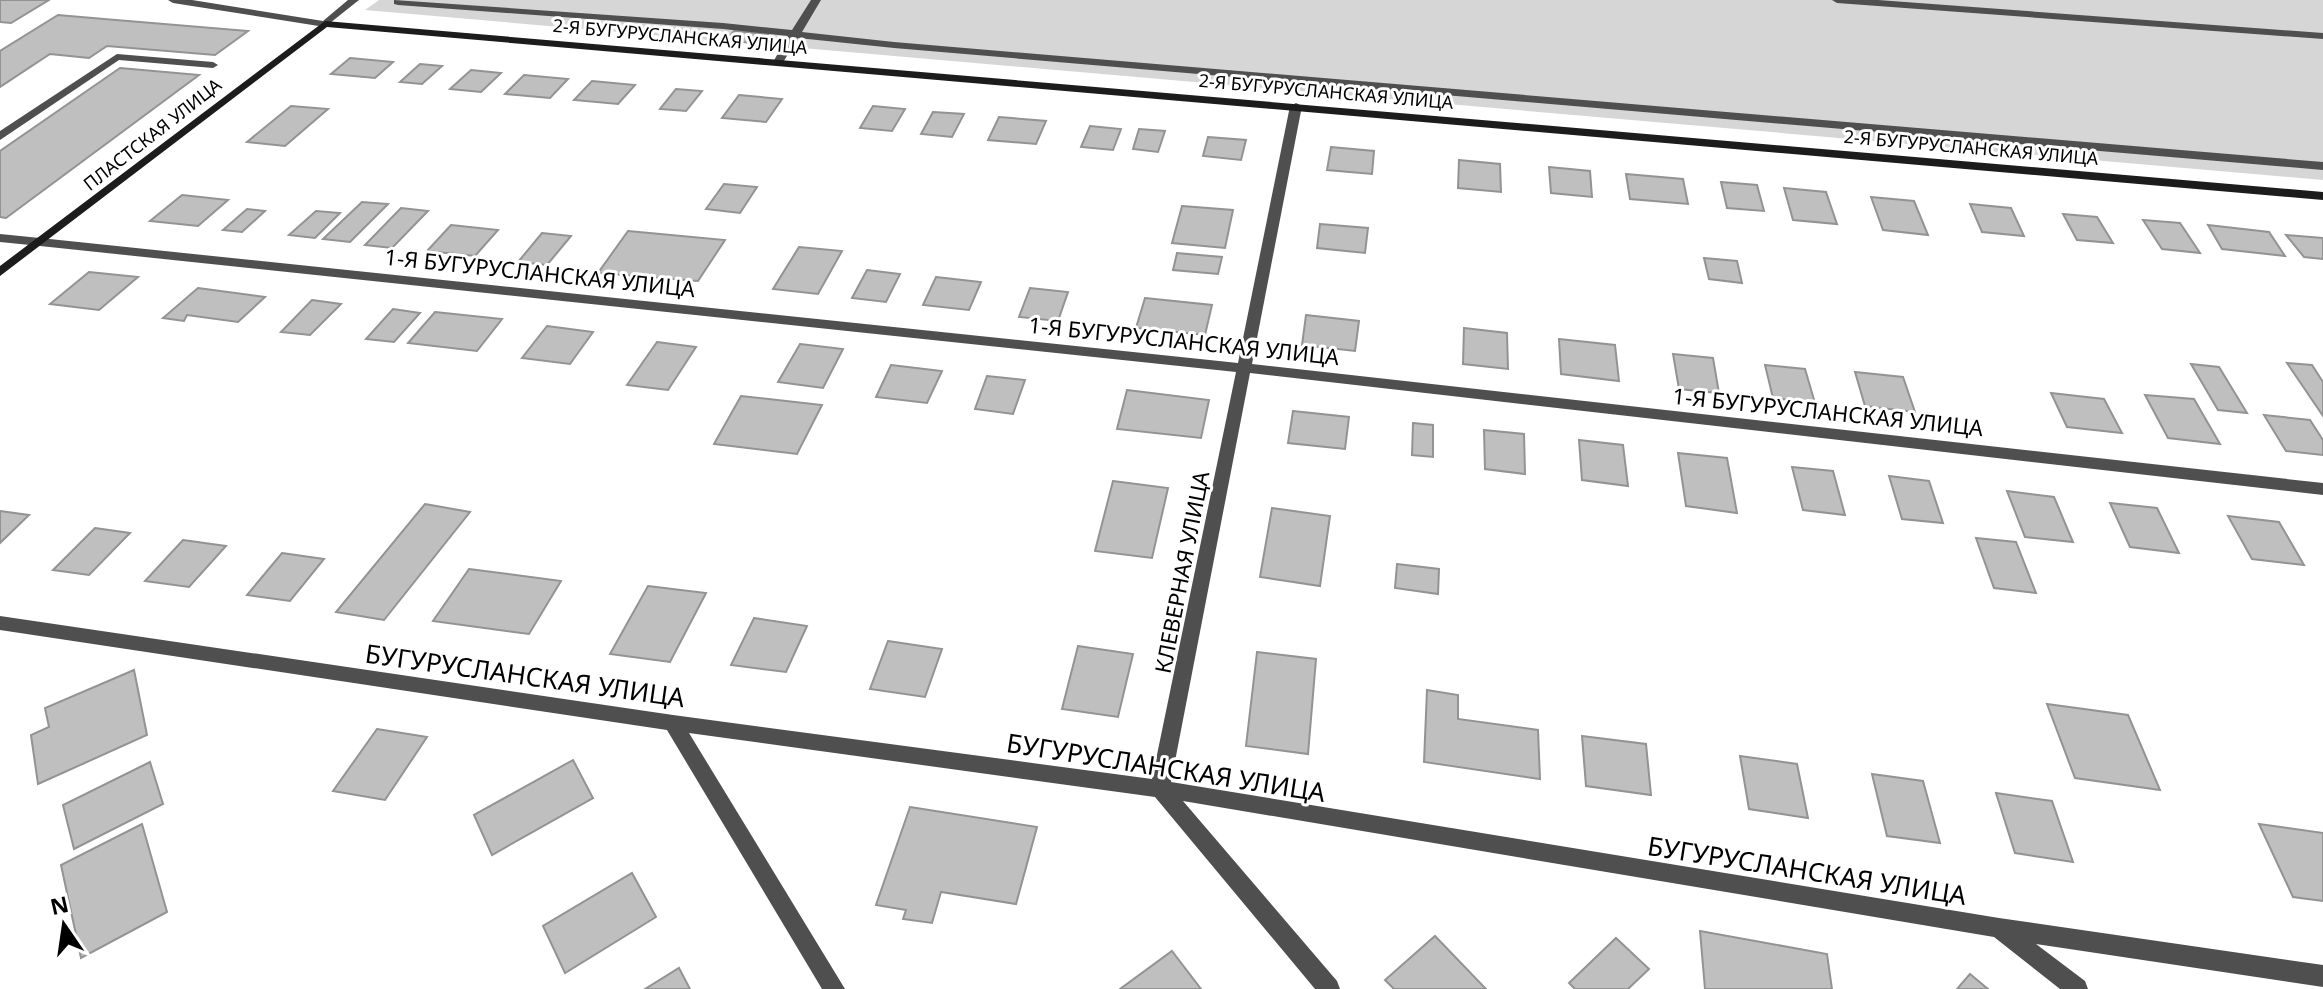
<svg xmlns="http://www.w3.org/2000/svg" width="2323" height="989" font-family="'Noto Sans',sans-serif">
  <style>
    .green { fill: #d6d6d6 }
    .building { fill: #bfbfbf; stroke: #939393; stroke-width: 2 }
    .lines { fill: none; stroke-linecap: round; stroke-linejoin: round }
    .lane { fill: #4f4f4f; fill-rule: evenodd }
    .street { fill: #4f4f4f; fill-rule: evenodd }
    .secondary { fill: #1c1c1c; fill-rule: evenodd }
    .labels { text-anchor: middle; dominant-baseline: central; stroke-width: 6; stroke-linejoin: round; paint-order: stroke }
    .far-street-label { font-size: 18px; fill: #000; stroke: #fff }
    .street-label { font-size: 22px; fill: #000; stroke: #fff }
    .near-street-label { font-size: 26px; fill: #000; stroke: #fff }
  </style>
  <rect width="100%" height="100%" fill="#fff"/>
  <path class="green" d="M379 0H2323V180L365 10Z"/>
  <g class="building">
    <path d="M0 0H49L11 23 0 22Z"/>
    <path d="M58 15 104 19 248 31 215 55 107 46 89 58 50 54 0 87V51Z"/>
    <path d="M734 31 768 34 760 44 726 40Z"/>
    <path d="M350 58 393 62 375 78 331 74Z"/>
    <path d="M420 64 442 66 422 84 400 82Z"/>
    <path d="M120 68 199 75 6 218 0 217V151Z"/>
    <path d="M471 70 501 73 481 92 450 89Z"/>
    <path d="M524 75 568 79 550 98 505 94Z"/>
    <path d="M592 81 635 85 618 104 574 100Z"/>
    <path d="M676 89 702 91 686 111 660 109Z"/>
    <path d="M739 95 782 99 766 122 722 118Z"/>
    <path d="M291 106 328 109 285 146 247 142Z"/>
    <path d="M873 106 905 109 892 131 860 128Z"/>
    <path d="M933 112 964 114 952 137 921 134Z"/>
    <path d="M999 117 1046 121 1036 144 988 140Z"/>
    <path d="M1090 126 1121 129 1113 150 1081 147Z"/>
    <path d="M1139 129 1165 131 1158 152 1133 149Z"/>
    <path d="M1208 137 1246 140 1241 160 1203 156Z"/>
    <path d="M1331 147 1374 151 1372 174 1327 170Z"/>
    <path d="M1459 160 1500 164 1501 192 1458 188Z"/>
    <path d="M1549 167 1590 171 1592 197 1551 193Z"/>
    <path d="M1626 174 1683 179 1688 204 1630 199Z"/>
    <path d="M1721 182 1757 185 1764 211 1727 208Z"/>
    <path d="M724 184 757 187 740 213 706 209Z"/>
    <path d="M1784 188 1826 192 1837 224 1793 220Z"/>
    <path d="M182 195 228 200 198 226 150 221Z"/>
    <path d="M1871 197 1914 201 1928 235 1883 230Z"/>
    <path d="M362 202 388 204 350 242 323 239Z"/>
    <path d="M1970 204 2011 208 2024 236 1982 232Z"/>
    <path d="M1182 206 1233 210 1225 248 1172 243Z"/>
    <path d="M401 208 428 211 392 248 365 245Z"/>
    <path d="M247 209 265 211 242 232 223 230Z"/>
    <path d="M316 211 340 213 315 238 289 235Z"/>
    <path d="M2063 214 2097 217 2113 243 2077 240Z"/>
    <path d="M2143 220 2180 223 2200 253 2162 249Z"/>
    <path d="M1320 224 1368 228 1365 253 1317 248Z"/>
    <path d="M451 225 498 230 475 256 427 251Z"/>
    <path d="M2208 225 2269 232 2285 256 2222 249Z"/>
    <path d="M628 231 725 240 698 281 598 273Z"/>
    <path d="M542 233 571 236 547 265 518 262Z"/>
    <path d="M2286 235 2323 238V259L2304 257Z"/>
    <path d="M799 247 842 251 818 294 773 289Z"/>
    <path d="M1177 253 1222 257 1218 274 1173 270Z"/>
    <path d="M1704 258 1737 261 1742 283 1709 279Z"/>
    <path d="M867 270 900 274 886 302 852 298Z"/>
    <path d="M89 272 138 277 99 310 50 304Z"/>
    <path d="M936 277 981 282 969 310 923 305Z"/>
    <path d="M198 288 265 297 238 322 187 315 184 321 163 318Z"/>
    <path d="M1030 288 1068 292 1058 321 1019 317Z"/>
    <path d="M1145 298 1212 305 1205 335 1136 328Z"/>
    <path d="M312 300 341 304 310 335 281 332Z"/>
    <path d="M393 309 420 313 394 342 366 339Z"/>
    <path d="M435 312 502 319 477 351 408 343Z"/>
    <path d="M1306 315 1359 321 1355 351 1302 345Z"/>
    <path d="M547 326 593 332 570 364 522 358Z"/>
    <path d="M1464 328 1507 333 1508 369 1463 364Z"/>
    <path d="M1559 339 1615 345 1619 381 1561 374Z"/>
    <path d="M657 342 696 347 668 390 627 385Z"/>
    <path d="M800 344 843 349 823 388 778 382Z"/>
    <path d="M1673 354 1713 358 1719 393 1679 389Z"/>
    <path d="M2287 363 2312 365 2323 382V416Z"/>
    <path d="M2191 364 2219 367 2247 413 2218 410Z"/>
    <path d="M891 365 942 371 927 403 876 397Z"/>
    <path d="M1765 365 1805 369 1815 403 1773 398Z"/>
    <path d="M1855 372 1903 377 1915 412 1865 406Z"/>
    <path d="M987 376 1025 380 1013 414 975 409Z"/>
    <path d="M1127 390 1209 400 1201 438 1117 429Z"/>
    <path d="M2051 393 2104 399 2122 433 2067 427Z"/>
    <path d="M2145 395 2194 399 2220 444 2168 438Z"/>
    <path d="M741 396 822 405 797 454 714 444Z"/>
    <path d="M1293 411 1349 417 1345 449 1288 443Z"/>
    <path d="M2264 415 2310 420 2323 440V455L2286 451Z"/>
    <path d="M1413 423 1433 425V457L1412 455Z"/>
    <path d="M1484 430 1524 434 1525 474 1485 469Z"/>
    <path d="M1579 440 1623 445 1628 486 1582 480Z"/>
    <path d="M1678 453 1727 458 1737 513 1686 506Z"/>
    <path d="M1792 467 1833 471 1845 515 1803 510Z"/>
    <path d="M1889 476 1929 481 1943 523 1902 519Z"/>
    <path d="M1113 481 1168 488 1152 558 1095 551Z"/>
    <path d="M2007 491 2054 497 2073 542 2025 537Z"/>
    <path d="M2110 503 2157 508 2179 553 2130 547Z"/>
    <path d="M425 504 470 512 384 620 336 612Z"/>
    <path d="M1272 508 1330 516 1320 586 1260 577Z"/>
    <path d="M0 511 29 515 0 543Z"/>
    <path d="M2228 516 2279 522 2304 565 2252 559Z"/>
    <path d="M95 528 130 533 89 575 53 570Z"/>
    <path d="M1976 538 2016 542 2036 593 1994 588Z"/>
    <path d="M183 540 226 546 189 587 145 581Z"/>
    <path d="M282 553 324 559 290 601 247 595Z"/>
    <path d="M1397 564 1439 569 1438 594 1395 588Z"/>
    <path d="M469 569 561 581 529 634 433 621Z"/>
    <path d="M648 586 706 593 670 662 610 654Z"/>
    <path d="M754 618 807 626 786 672 731 665Z"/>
    <path d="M888 641 942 649 925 697 870 689Z"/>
    <path d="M1078 646 1133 654 1118 717 1062 709Z"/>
    <path d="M1257 652 1316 659 1308 754 1246 746Z"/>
    <path d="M134 670 147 735 38 784 31 735 49 727 45 708Z"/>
    <path d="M1427 690 1458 695V719L1538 730 1540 779 1424 762Z"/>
    <path d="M2047 704 2128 715 2160 790 2075 778Z"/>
    <path d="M377 729 427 737 385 800 333 791Z"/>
    <path d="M1582 736 1646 744 1651 795 1586 786Z"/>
    <path d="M1740 756 1797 764 1808 818 1749 809Z"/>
    <path d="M573 760 593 798 492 855 474 815Z"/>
    <path d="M150 762 163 804 74 849 63 805Z"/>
    <path d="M1872 774 1923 781 1940 843 1887 836Z"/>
    <path d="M1996 793 2052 801 2073 862 2015 853Z"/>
    <path d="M910 807 1037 827 1016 904 941 892 932 923 903 919 906 910 876 905Z"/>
    <path d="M142 824 167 912 81 958 61 865Z"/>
    <path d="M2259 824 2323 833V901L2293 897Z"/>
    <path d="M632 873 656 917 565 973 543 926Z"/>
    <path d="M1700 931 1827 954 1832 989H1705Z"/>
    <path d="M1435 936 1486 989H1394L1385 980Z"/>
    <path d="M1616 938 1649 969 1628 989H1575L1569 983Z"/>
    <path d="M1172 951 1201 989H1120Z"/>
    <path d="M679 968 690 989H645Z"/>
    <path d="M1970 974 1988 989H1957Z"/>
  </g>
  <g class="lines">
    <g class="lane">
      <path d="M168 0H192L323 21 348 0H359L325 27 173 3Z"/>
      <path d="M394 0 723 23 792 30 811 0H821L802 32 894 42 2323 162V170L894 48 798 38 782 64 778 65 773 62 788 36 723 29 398 5 394 4Z"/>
      <path d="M1832 0H1878L2323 33V39L1837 3Z"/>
      <path d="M117 54 213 62 218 65 213 68 119 60 0 140V131Z"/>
      <path d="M0 234 40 238 47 242 40 246 0 242Z"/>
    </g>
    <path class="street" d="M1296 103 1302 106 1252 364 2323 483V495L1250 373 1171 782 1999 918 2323 965V987L2036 944 2085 981 2088 989H2060L1994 937 1183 801 1337 981 1340 989H1315L1155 797 689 733 845 989H822L667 730 0 630V616L673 715 1152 779 1236 372 40 246 33 242 40 238 1238 363 1290 106Z"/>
    <path class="secondary" d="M325 21 2323 192V200L327 27 0 276V266Z"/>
  </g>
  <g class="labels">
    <g class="far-street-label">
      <text transform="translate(680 36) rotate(5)">2-Я БУГУРУСЛАНСКАЯ УЛИЦА</text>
      <text transform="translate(1326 91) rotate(5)">2-Я БУГУРУСЛАНСКАЯ УЛИЦА</text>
      <text transform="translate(152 134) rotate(-38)">ПЛАСТСКАЯ УЛИЦА</text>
      <text transform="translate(1971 147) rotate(5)">2-Я БУГУРУСЛАНСКАЯ УЛИЦА</text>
    </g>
    <g class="street-label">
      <text transform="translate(540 272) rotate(6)">1-Я БУГУРУСЛАНСКАЯ УЛИЦА</text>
      <text transform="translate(1184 340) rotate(6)">1-Я БУГУРУСЛАНСКАЯ УЛИЦА</text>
      <text transform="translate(1828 411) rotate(6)">1-Я БУГУРУСЛАНСКАЯ УЛИЦА</text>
      <text transform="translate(1181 572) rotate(-79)">КЛЕВЕРНАЯ УЛИЦА</text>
    </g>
    <g class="near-street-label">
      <text transform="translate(525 675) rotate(8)">БУГУРУСЛАНСКАЯ УЛИЦА</text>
      <text transform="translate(1166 767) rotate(9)">БУГУРУСЛАНСКАЯ УЛИЦА</text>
      <text transform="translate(1807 870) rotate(9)">БУГУРУСЛАНСКАЯ УЛИЦА</text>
    </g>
  </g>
  <g transform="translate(64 925) rotate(347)" stroke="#ffffff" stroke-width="6" paint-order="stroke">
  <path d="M0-6L14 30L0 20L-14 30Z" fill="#000000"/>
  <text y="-12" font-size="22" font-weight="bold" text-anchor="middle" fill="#000000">N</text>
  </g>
</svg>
